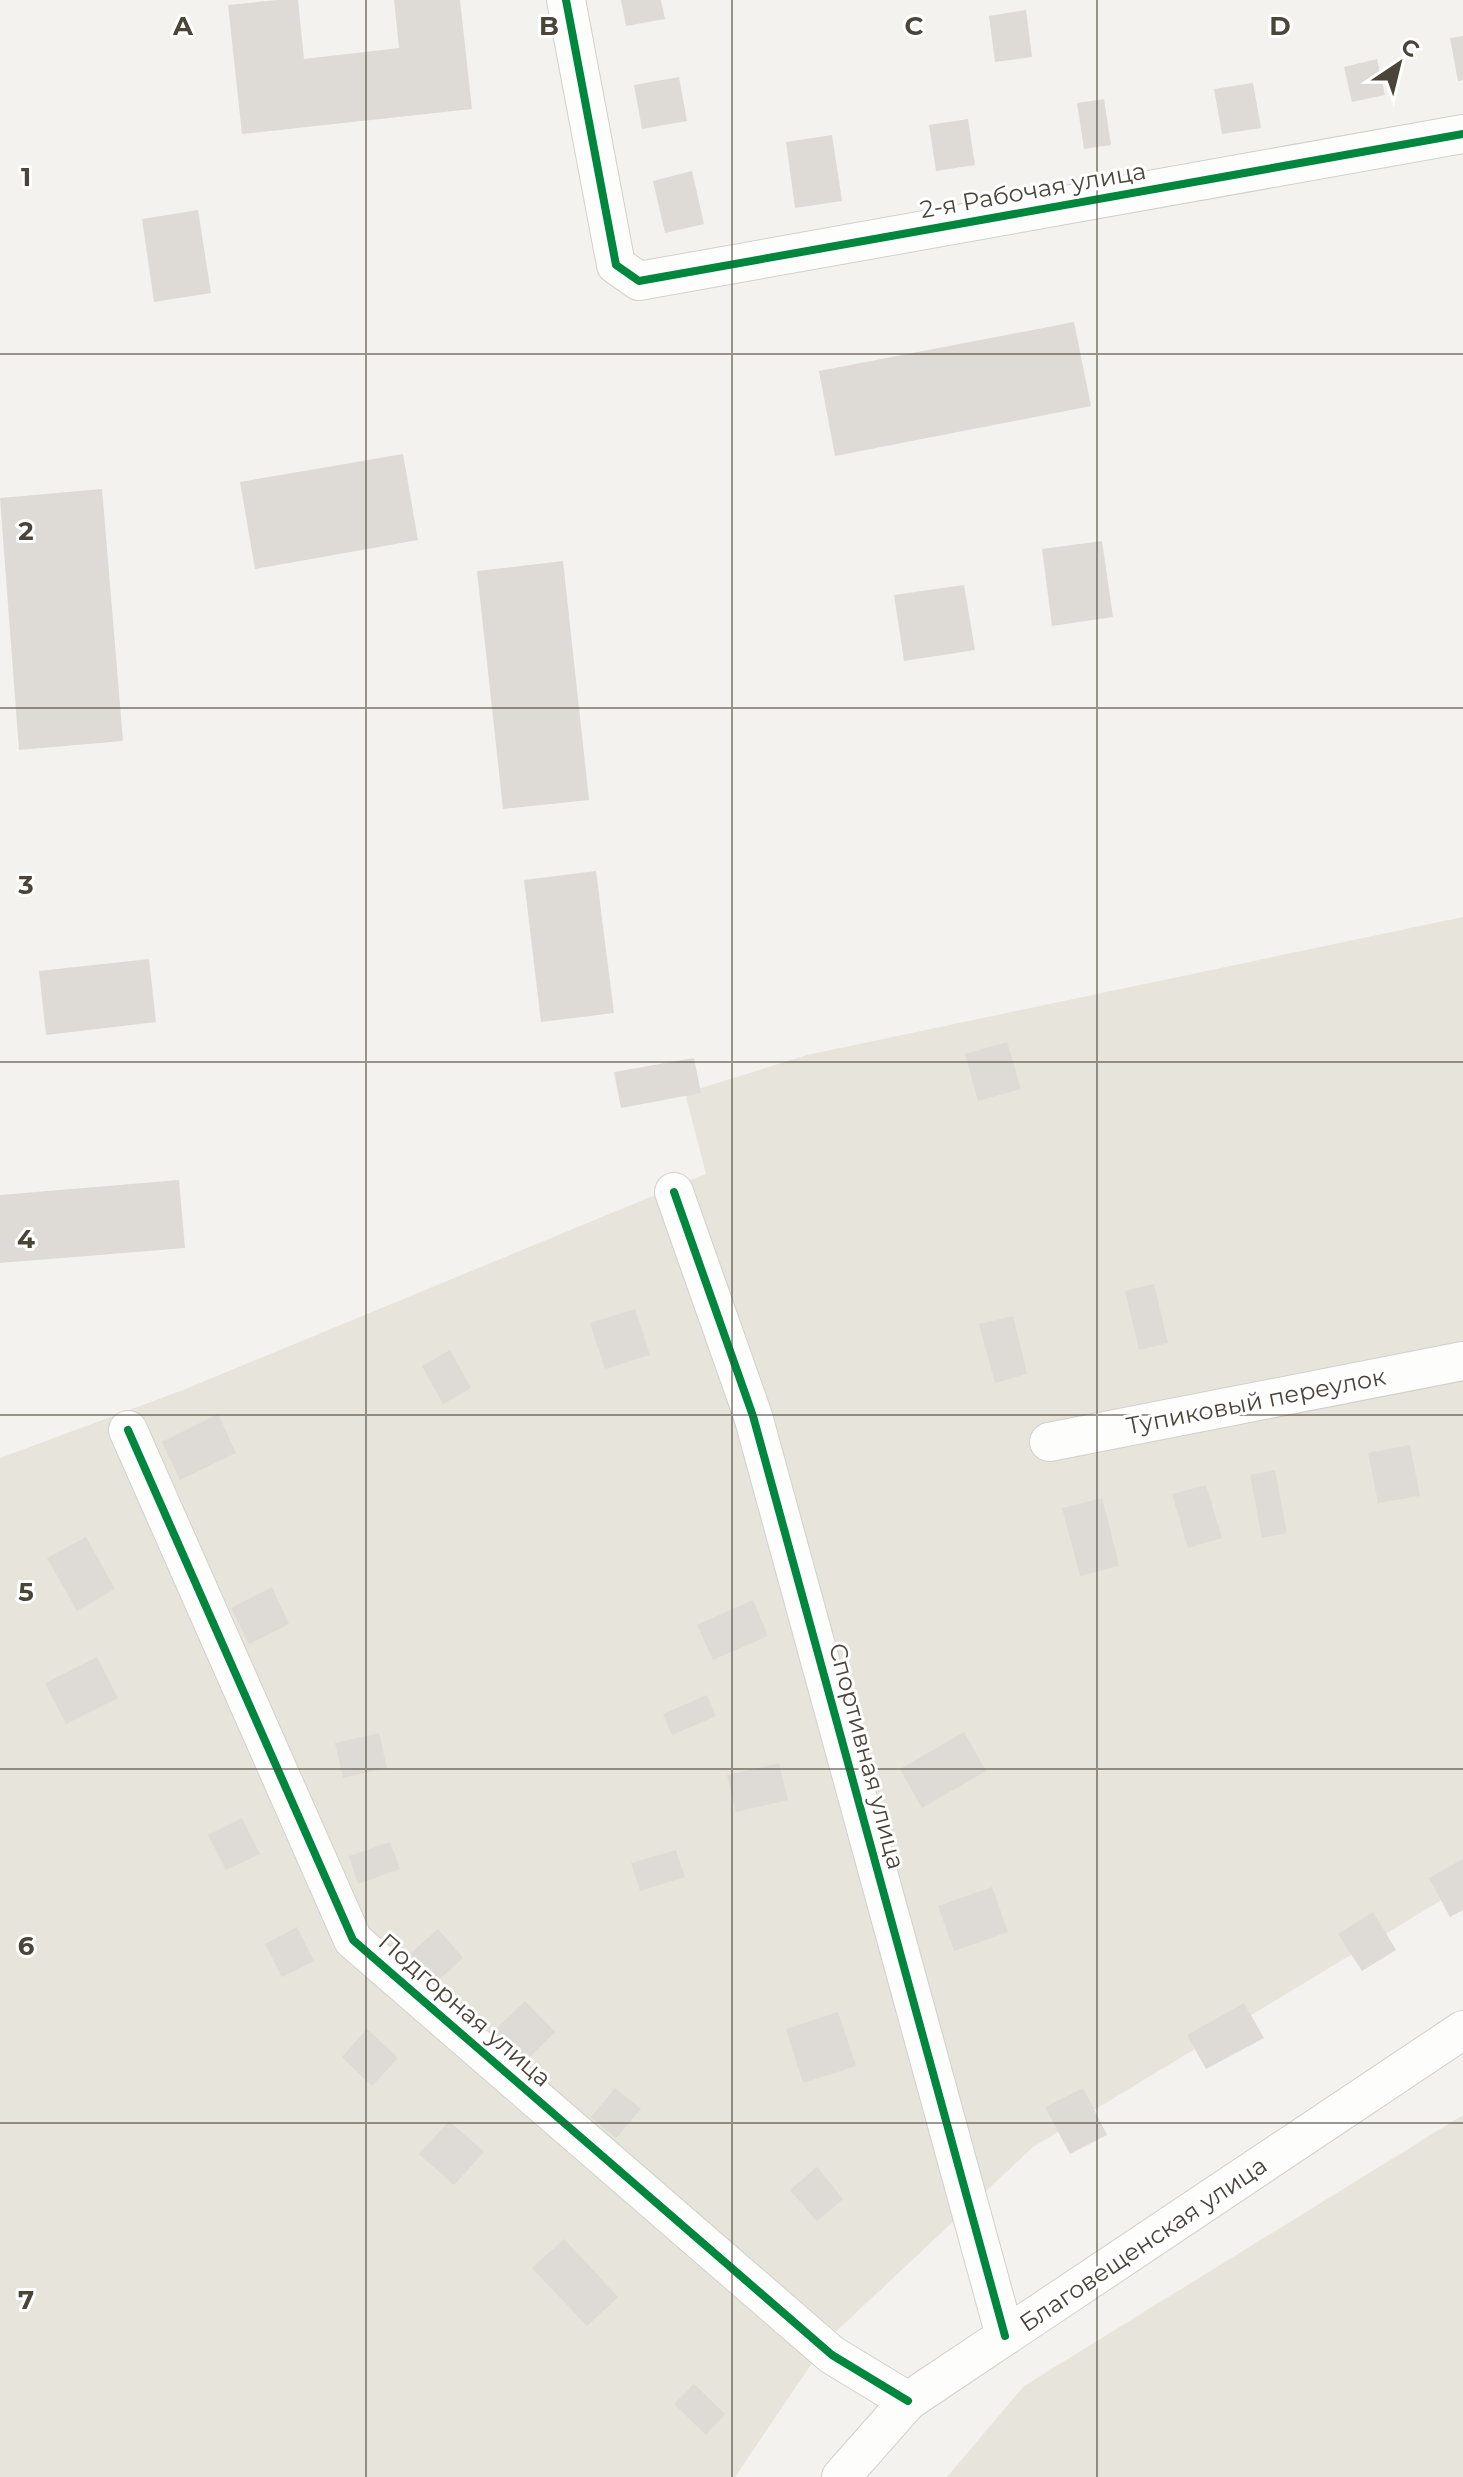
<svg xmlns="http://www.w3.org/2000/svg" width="1463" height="2477" font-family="Montserrat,sans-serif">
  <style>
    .residential { fill: #e7e4dc }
    .building { fill: #dedbd6 }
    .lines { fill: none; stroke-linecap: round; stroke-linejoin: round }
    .minor-casing { stroke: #d2d0cb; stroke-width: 40 }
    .minor { stroke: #fdfdfc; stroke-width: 38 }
    .cycleway-casing { stroke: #fff; stroke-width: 13 }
    .cycleway { stroke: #00873e; stroke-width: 8 }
    .grid { fill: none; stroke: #4b4439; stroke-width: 2; stroke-opacity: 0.55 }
    .labels { text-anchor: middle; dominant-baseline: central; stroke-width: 6; stroke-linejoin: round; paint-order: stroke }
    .street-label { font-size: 24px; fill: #4b4439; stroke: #fff }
    .grid-label { font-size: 26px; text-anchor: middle; font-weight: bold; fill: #4b4439; stroke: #fff; stroke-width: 6; stroke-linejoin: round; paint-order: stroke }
  </style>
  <rect width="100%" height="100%" fill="#f4f2ee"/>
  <g class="residential">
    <path d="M1463 917V1887L1033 2147 829 2338 735 2477H0V1458L183 1390 706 1174 685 1093 807 1055Z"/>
    <path d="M1463 2115V2477H947L1024 2386Z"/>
  </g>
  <g class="building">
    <path d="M277 0H298L304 59 399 48 394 0H460L472 109 242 134 228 5Z"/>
    <path d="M621 0H661L665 19 626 26Z"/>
    <path d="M1026 10 1032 57 995 62 989 16Z"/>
    <path d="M1463 36V80L1458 81 1450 38Z"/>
    <path d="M1377 59 1385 95 1352 102 1344 67Z"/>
    <path d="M679 77 687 121 642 129 634 85Z"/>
    <path d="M1253 83 1261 128 1222 134 1214 89Z"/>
    <path d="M1104 99 1111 145 1084 149 1077 103Z"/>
    <path d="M968 119 975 165 936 171 929 125Z"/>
    <path d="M832 135 842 201 795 208 786 142Z"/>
    <path d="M692 171 704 224 665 233 653 181Z"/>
    <path d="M198 210 211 293 154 302 142 219Z"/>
    <path d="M1074 322 1091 406 835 456 819 371Z"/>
    <path d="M403 454 418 540 255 569 240 482Z"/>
    <path d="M102 489 123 741 19 750 0 498Z"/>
    <path d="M1102 541 1113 617 1052 626 1042 549Z"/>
    <path d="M563 561 589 800 503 809 477 571Z"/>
    <path d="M964 585 975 650 904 661 894 595Z"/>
    <path d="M596 871 614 1013 541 1022 524 880Z"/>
    <path d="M149 959 156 1022 46 1035 39 971Z"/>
    <path d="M1007 1042 1021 1089 978 1101 965 1054Z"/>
    <path d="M694 1058 701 1093 621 1108 614 1072Z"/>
    <path d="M179 1180 185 1248 0 1263V1195Z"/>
    <path d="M1154 1284 1168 1343 1139 1350 1125 1291Z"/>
    <path d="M635 1309 650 1355 605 1369 590 1323Z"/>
    <path d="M1013 1316 1027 1374 995 1383 979 1324Z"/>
    <path d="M450 1350 471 1388 443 1404 422 1366Z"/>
    <path d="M218 1414 236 1453 180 1480 162 1442Z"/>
    <path d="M1410 1445 1420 1496 1378 1503 1368 1453Z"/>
    <path d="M1275 1470 1287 1533 1262 1538 1250 1475Z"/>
    <path d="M1206 1485 1222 1538 1188 1548 1172 1494Z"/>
    <path d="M1102 1498 1119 1566 1080 1576 1062 1508Z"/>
    <path d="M86 1537 115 1589 77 1611 47 1558Z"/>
    <path d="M272 1587 289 1624 249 1644 231 1608Z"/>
    <path d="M753 1600 768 1636 713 1660 697 1625Z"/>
    <path d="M97 1657 118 1698 66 1724 45 1683Z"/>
    <path d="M707 1695 716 1716 672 1735 663 1714Z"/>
    <path d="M964 1732 986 1771 922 1808 900 1769Z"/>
    <path d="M379 1733 387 1768 343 1778 335 1743Z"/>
    <path d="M779 1763 788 1800 736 1812 727 1775Z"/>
    <path d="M242 1818 260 1854 226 1870 208 1835Z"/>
    <path d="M390 1842 400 1869 358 1884 349 1856Z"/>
    <path d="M676 1850 685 1877 640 1891 631 1863Z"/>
    <path d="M1463 1859V1910L1450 1917 1429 1878Z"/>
    <path d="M992 1887 1008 1932 954 1951 938 1906Z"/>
    <path d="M1373 1912 1396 1950 1362 1971 1338 1934Z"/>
    <path d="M297 1927 314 1961 282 1977 265 1944Z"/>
    <path d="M438 1929 463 1958 434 1984 408 1956Z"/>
    <path d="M525 2001 555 2032 523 2064 492 2033Z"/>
    <path d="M1244 2003 1264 2038 1206 2069 1187 2035Z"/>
    <path d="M838 2012 856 2066 803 2083 786 2029Z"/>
    <path d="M367 2029 398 2058 372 2086 342 2057Z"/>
    <path d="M615 2088 641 2109 616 2138 591 2117Z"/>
    <path d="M1083 2088 1107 2135 1070 2154 1045 2107Z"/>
    <path d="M449 2121 484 2152 454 2185 419 2154Z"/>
    <path d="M817 2167 843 2199 817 2221 790 2190Z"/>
    <path d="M564 2239 618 2297 587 2326 532 2268Z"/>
    <path d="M694 2384 725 2414 706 2435 674 2404Z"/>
  </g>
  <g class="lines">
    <defs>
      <g id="minor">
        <path d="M566 0 616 265 639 281 1463 134"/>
        <path d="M674 1192 753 1416 1005 2336"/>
        <path d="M128 1430 353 1940 832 2355 908 2401"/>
        <path d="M1049 1442 1463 1361"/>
        <path d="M841 2477 908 2401 1463 2030"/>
      </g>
    </defs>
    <use href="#minor" class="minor-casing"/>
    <use href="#minor" class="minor"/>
    <defs>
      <g id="cycleway">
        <path d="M566 0 616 265 639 281 1463 134"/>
        <path d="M674 1192 753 1416 1005 2336"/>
        <path d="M128 1430 353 1940 832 2355 908 2401"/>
      </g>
    </defs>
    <use href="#cycleway" class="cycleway-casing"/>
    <use href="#cycleway" class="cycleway"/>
  </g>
  <path class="grid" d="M366 0V2477M732 0V2477M1097 0V2477M0 354H1463M0 708H1463M0 1062H1463M0 1415H1463M0 1769H1463M0 2123H1463"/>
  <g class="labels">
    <g class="street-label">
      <text transform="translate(1033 190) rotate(-10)">2-я Рабочая улица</text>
      <text transform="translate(1256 1401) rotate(-11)">Тупиковый переулок</text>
      <text transform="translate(867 1756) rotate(75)">Спортивная улица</text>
      <text transform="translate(465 2010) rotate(41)">Подгорная улица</text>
      <text transform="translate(1143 2244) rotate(-34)">Благовещенская улица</text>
    </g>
  </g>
  <g class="grid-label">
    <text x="183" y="35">A</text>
    <text x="549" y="35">B</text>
    <text x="914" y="35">C</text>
    <text x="1280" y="35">D</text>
    <text x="26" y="186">1</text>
    <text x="26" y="540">2</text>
    <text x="26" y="894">3</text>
    <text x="26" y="1248">4</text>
    <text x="26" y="1601">5</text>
    <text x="26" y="1955">6</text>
    <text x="26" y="2309">7</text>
  </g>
  <g transform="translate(1399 64) rotate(35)" stroke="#ffffff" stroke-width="6" paint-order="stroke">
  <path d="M0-6L14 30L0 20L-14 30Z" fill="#4b4439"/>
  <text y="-12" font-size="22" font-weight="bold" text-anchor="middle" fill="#4b4439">С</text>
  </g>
</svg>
